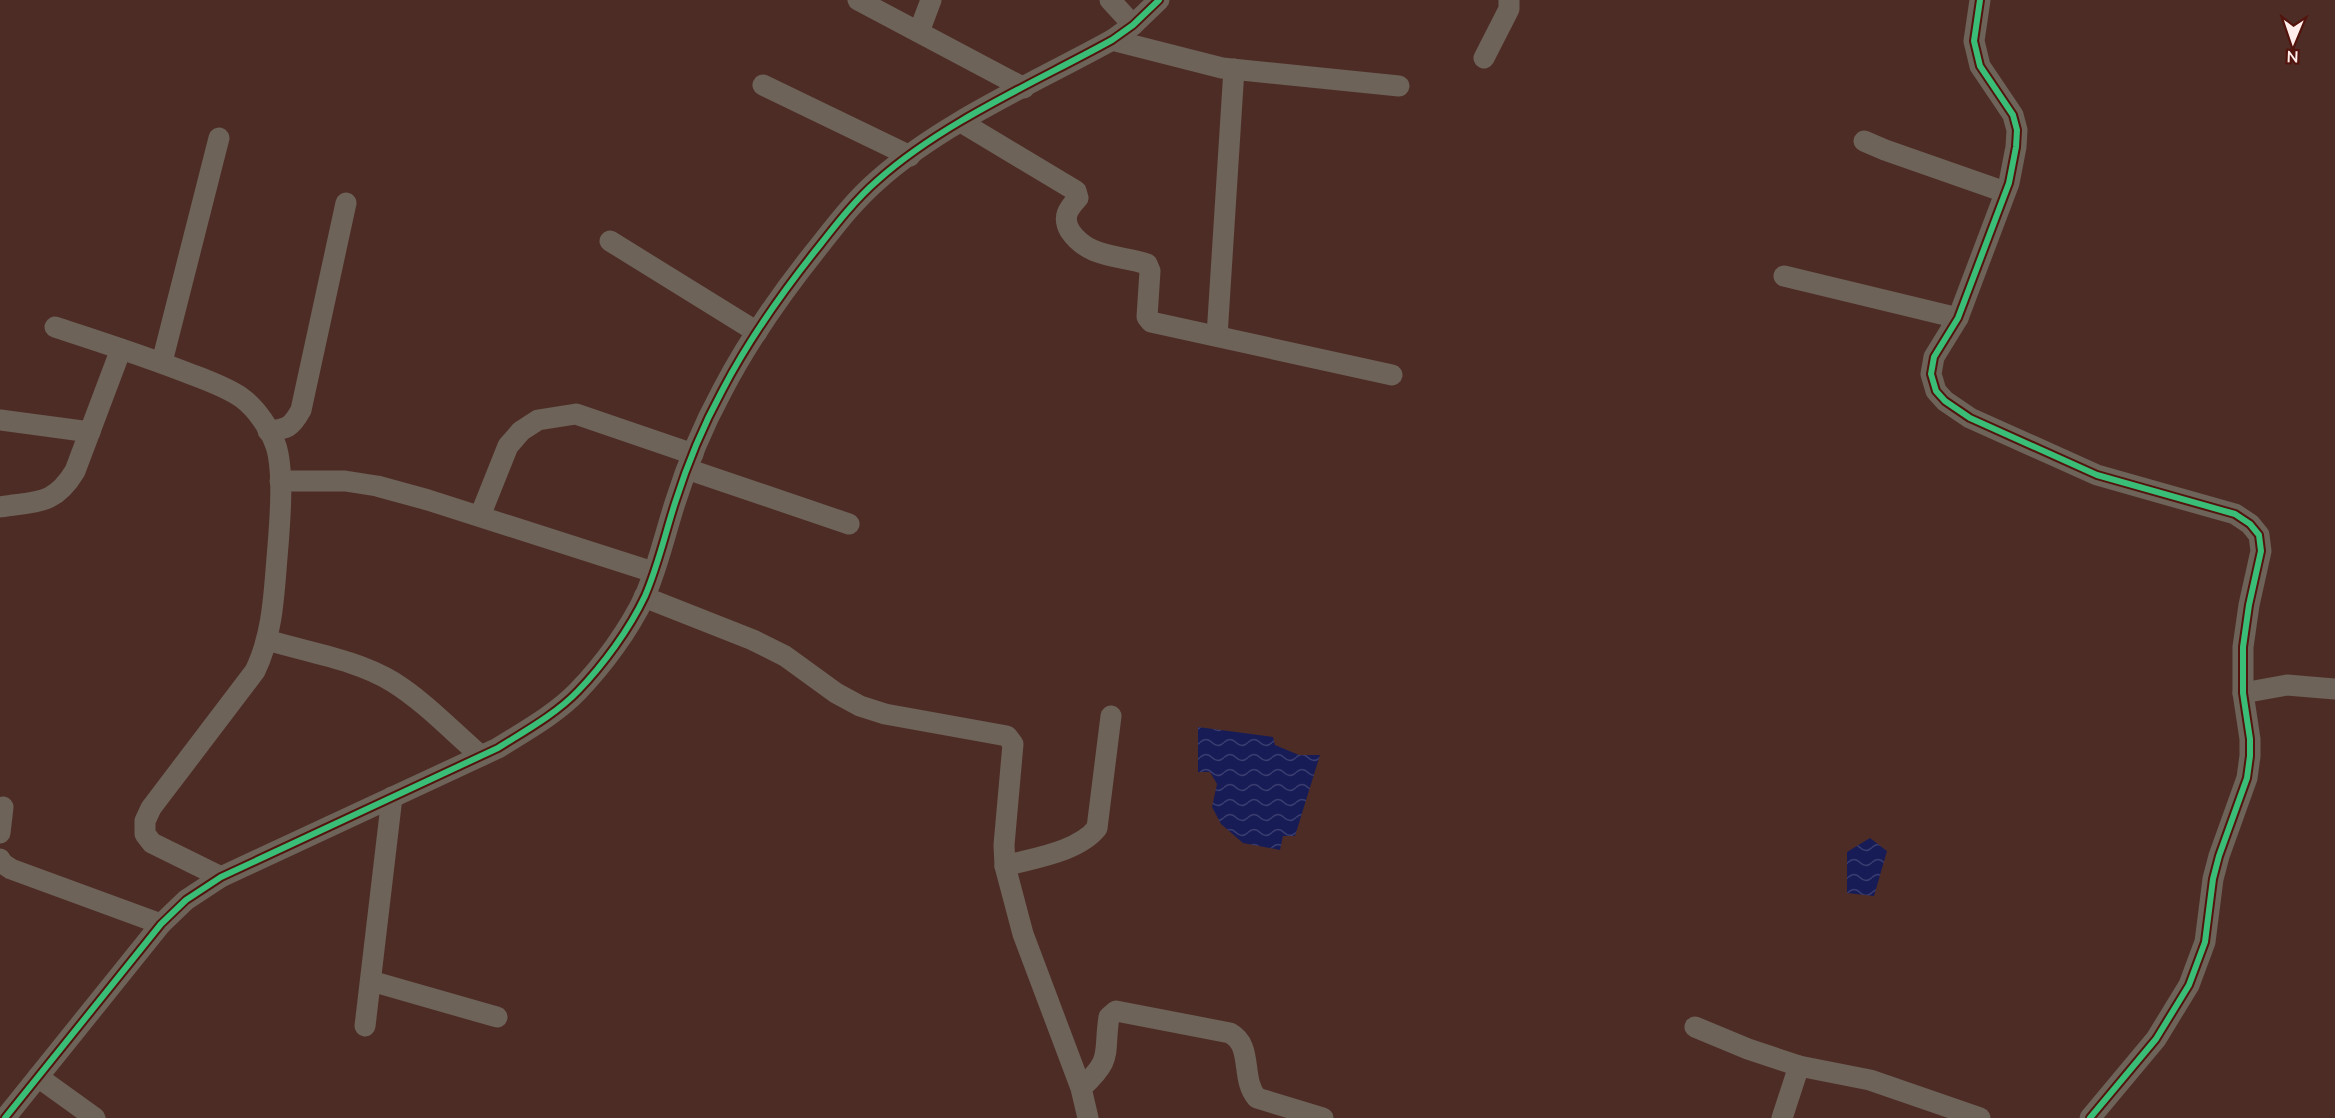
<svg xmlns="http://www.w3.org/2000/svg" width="2335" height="1118" font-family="'Nunito Sans',sans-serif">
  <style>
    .water { fill: url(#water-waves) }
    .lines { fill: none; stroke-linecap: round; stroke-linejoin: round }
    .minor { stroke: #6d6358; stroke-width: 21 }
    .cycleway-casing { stroke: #52140c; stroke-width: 10 }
    .cycleway { stroke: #3abd76; stroke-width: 6 }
  </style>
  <defs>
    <pattern id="water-waves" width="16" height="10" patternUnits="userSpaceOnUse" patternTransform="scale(1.5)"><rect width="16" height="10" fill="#171c57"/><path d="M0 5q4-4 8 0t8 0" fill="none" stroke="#3a3d6f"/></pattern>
  </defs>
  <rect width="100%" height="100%" fill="#4e2c26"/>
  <g class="water">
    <path d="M1198 727 1273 737 1275 745 1299 755H1320L1295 836H1283L1280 850 1243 843 1221 824 1212 807 1217 784 1210 772H1198Z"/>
    <path d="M1870 838 1887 851 1874 896 1847 893V852Z"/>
  </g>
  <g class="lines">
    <g class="minor">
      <path d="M858 0 1024 88"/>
      <path d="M1110 0 1133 25"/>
      <path d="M1980 0 1974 41 1980 66 2013 115 2017 130 2016 147 2009 183 1958 318 1934 357 1931 374 1936 391 1945 401 1970 418 2097 475 2235 514 2250 524 2259 535 2261 551 2249 605 2243 647V693L2250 739V756L2247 778 2219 856 2213 879 2205 942 2189 985 2156 1039 2090 1118"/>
      <path d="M919 32 931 0"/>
      <path d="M1112 40 1222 68 1399 86"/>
      <path d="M1484 58 1509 9V0"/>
      <path d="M763 85 910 156"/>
      <path d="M961 122 1076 191 1078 198C1068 209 1062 217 1070 231 1088 258 1119 255 1147 264L1150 271 1147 317 1151 322 1392 375"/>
      <path d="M1864 141 1885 150 2005 192"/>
      <path d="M610 241 757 332"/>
      <path d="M1784 276 1958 318"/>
      <path d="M55 327C101 342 148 357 193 375 209 381 228 388 242 398 257 409 270 429 276 446 284 471 280 520 278 546 274 589 274 632 255 671L151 808 145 821V834L152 843 221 877"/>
      <path d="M1217 336 1234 69"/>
      <path d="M162 362 219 138"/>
      <path d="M0 420 90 432"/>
      <path d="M268 431C287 429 291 428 301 410L346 203"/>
      <path d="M687 469 849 524"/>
      <path d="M280 481H345L377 486 428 500 653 572"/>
      <path d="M0 507C36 501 54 506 75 471L121 349"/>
      <path d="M480 516 508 446 521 431 538 420 576 414 693 454"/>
      <path d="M644 597 753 640 785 656 836 693 860 706 885 714 1007 736 1013 744 1004 845 1005 866 1023 934 1081 1088 1088 1118"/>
      <path d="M267 640C307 652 358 660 393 682 425 702 452 731 481 756"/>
      <path d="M2243 693 2287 685 2335 689"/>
      <path d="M0 833 3 807"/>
      <path d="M0 859 2 863 11 869 161 924"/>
      <path d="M1005 866C1033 858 1078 852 1097 828L1111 716"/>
      <path d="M371 981 497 1017"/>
      <path d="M365 1026 392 797"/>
      <path d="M1695 1027 1748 1049 1799 1066 1870 1080 1980 1118"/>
      <path d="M38 1077 95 1118"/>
      <path d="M1081 1088C1114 1058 1103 1055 1109 1017L1116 1011 1230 1033C1254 1046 1240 1079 1257 1098L1323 1118"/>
      <path d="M5 1118 161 924 186 900 221 877 498 748C525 731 556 714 578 691 603 665 629 630 645 596 658 566 665 534 675 503 687 465 703 426 722 391 749 339 783 291 820 245 838 222 856 199 878 180 943 122 1036 82 1112 40L1133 25 1159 0"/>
      <path d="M1782 1118 1799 1066"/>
    </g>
    <defs>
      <g id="cycleway">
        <path d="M1980 0 1974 41 1980 66 2013 115 2017 130 2016 147 2009 183 1958 318 1934 357 1931 374 1936 391 1945 401 1970 418 2097 475 2235 514 2250 524 2259 535 2261 551 2249 605 2243 647V693L2250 739V756L2247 778 2219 856 2213 879 2205 942 2189 985 2156 1039 2090 1118"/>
        <path d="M5 1118 161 924 186 900 221 877 498 748C525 731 556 714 578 691 603 665 629 630 645 596 658 566 665 534 675 503 687 465 703 426 722 391 749 339 783 291 820 245 838 222 856 199 878 180 943 122 1036 82 1112 40L1133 25 1159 0"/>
      </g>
    </defs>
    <use href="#cycleway" class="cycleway-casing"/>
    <use href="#cycleway" class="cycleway"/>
  </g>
  <g transform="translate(2293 42) rotate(182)" stroke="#52140c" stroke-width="4.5" paint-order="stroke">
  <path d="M0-4.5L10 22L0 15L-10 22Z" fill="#ffeeeb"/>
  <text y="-9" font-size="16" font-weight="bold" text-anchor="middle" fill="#ffeeeb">N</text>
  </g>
</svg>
